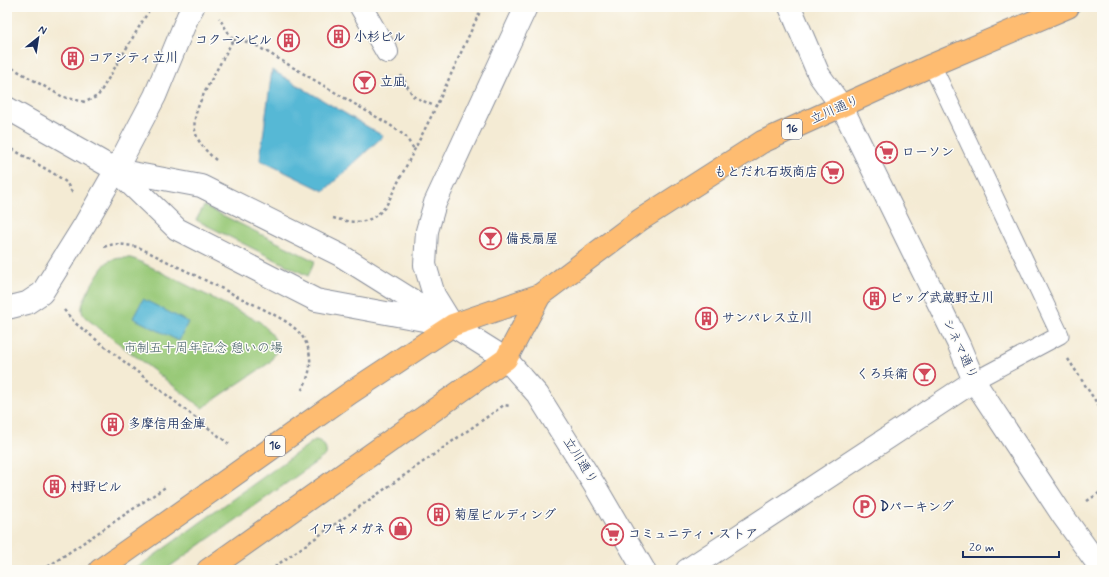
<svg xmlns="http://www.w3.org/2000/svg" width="1109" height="577" font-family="Mynerve,'Klee One',sans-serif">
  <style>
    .green { fill: #99c978; stroke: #5a7c6b }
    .water { fill: #57b8d5; stroke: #39749a }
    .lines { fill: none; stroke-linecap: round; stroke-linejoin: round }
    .service-casing { stroke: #888d99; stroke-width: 19 }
    .pedestrian-casing { stroke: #888d99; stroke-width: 24 }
    .minor-casing { stroke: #888d99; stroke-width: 24 }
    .tertiary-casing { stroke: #888d99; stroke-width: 24 }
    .primary-casing { stroke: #888d99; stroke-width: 24 }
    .path { stroke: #888d99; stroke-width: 2.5; stroke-dasharray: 3 3; stroke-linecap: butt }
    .service { stroke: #fff; stroke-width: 17 }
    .pedestrian { stroke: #fff; stroke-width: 22 }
    .minor { stroke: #fff; stroke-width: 22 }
    .tertiary { stroke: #fff; stroke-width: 22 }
    .primary { stroke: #febc71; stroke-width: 22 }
    .labels { text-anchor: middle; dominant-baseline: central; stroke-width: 3; stroke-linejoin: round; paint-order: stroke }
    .shield { fill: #fdfcf7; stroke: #5f6c8c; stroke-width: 1 }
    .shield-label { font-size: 12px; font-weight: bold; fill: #1b2f5e }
    .poi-label { font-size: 13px; font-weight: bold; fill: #1b2f5e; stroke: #fdfcf7; text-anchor: start }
    .street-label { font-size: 13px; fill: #1b2f5e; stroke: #fdfcf7 }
    .park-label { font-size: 13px; fill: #415d66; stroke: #fdfcf7 }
  </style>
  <rect width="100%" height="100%" fill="#fdfcf7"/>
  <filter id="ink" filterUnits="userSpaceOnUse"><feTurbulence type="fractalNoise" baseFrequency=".025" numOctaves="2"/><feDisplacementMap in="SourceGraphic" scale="8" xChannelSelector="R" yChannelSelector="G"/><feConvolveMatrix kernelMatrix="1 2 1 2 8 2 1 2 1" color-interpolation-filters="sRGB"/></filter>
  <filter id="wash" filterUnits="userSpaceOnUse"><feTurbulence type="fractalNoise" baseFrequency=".012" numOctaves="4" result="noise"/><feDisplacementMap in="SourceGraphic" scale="16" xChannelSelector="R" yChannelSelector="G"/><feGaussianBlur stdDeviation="0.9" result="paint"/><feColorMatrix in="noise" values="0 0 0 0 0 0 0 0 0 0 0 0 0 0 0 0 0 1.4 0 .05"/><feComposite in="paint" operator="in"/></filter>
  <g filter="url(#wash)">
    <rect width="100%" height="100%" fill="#f4ebd4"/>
    <g class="green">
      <path d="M204 206 315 261 308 276 196 220Z"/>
      <path d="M124 258H131L139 261 260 322C275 336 283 345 269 363L202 408 86 318C83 315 81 311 82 307 83 298 101 266 109 261 113 259 119 258 124 258Z"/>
      <path d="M315 440C323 441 327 447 326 455L165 570H134Z"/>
    </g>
    <g class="water">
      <path d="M272 70 383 136 324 191 260 160Z"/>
      <path d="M143 299 188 322 179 341 133 318Z"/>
    </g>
  </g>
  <g filter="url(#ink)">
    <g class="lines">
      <defs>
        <path id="service" d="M932 65 1060 335 974 381"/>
        <path id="pedestrian" d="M361 7 387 52"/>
        <g id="minor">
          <path d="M790 7 819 75 842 107 959 345 974 381 1063 516 1102 570"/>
          <path d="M7 308 27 303 42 293 85 224 116 170"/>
          <path d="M687 570 974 381"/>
        </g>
        <g id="tertiary">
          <path d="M7 108 116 170 177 229 316 300 440 323"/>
          <path d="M116 170 201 186 340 255 506 359 538 395 595 486 644 570"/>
          <path d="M116 170 155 96 188 16 193 7"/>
          <path d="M450 321 434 295 425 265 427 231 435 203 526 7"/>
        </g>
        <g id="primary">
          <path d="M100 570 350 393 453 325 540 295 640 220 762 142 932 65 1068 7"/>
          <path d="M208 570 506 359 540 295"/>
        </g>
      </defs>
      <use href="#service" class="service-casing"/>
      <use href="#pedestrian" class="pedestrian-casing"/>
      <use href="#minor" class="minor-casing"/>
      <use href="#tertiary" class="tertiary-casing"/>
      <use href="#primary" class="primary-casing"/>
      <g class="path">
        <path d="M233 40 244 41 257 46 390 125 405 136 414 149"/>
        <path d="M7 65 63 97 85 102 98 96 151 7"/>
        <path d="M401 75 413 96 436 107"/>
        <path d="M7 146 56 175 66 182 72 192"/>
        <path d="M216 160C185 134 192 116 209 84 217 69 225 55 233 40L219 18"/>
        <path d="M333 218C356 224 370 225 386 206L436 107 482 7"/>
        <path d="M104 247C116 242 126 245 138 247L269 312C280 318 294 325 302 336 314 353 312 374 301 391"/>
        <path d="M64 310 75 323 229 444"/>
        <path d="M1068 359 1102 411"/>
        <path d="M1087 501 1102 491"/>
        <path d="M43 570 167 486"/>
        <path d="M270 570 504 405 510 406"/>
      </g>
      <use href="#service" class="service"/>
      <use href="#pedestrian" class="pedestrian"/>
      <use href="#minor" class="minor"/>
      <use href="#tertiary" class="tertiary"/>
      <use href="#primary" class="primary"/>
    </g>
  </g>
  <defs>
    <symbol id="building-ring" viewBox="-11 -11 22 22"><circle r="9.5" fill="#fdfcf7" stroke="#d1495b" stroke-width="1.5"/><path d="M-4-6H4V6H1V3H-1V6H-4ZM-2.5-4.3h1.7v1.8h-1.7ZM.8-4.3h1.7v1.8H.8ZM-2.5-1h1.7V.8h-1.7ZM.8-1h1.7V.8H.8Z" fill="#d1495b"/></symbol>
    <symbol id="bar-ring" viewBox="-11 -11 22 22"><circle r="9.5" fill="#fdfcf7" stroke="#d1495b" stroke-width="1.5"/><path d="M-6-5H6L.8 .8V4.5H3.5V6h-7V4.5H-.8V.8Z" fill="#d1495b"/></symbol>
    <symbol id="supermarket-ring" viewBox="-11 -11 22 22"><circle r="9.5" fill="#fdfcf7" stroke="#d1495b" stroke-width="1.5"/><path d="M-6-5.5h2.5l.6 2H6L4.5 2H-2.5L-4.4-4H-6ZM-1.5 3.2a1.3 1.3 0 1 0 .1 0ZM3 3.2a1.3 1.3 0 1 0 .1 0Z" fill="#d1495b"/></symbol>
    <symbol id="parking-ring" viewBox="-11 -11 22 22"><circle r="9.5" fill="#fdfcf7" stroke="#d1495b" stroke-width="1.5"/><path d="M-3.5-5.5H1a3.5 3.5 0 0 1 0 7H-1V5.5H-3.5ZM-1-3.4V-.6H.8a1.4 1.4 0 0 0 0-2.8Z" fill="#d1495b"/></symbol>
    <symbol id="shop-ring" viewBox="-11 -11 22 22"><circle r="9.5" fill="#fdfcf7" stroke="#d1495b" stroke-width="1.5"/><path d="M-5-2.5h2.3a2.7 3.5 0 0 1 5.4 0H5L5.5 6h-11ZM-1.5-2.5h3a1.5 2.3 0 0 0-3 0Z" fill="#d1495b"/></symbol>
  </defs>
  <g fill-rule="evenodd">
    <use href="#building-ring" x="326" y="24" width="25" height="25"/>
    <use href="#building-ring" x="276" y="28" width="25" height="25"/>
    <use href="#building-ring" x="60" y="46" width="25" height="25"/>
    <use href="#bar-ring" x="352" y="70" width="25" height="25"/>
    <use href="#supermarket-ring" x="874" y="140" width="25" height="25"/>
    <use href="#supermarket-ring" x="820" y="160" width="25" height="25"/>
    <use href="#bar-ring" x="478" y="226" width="25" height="25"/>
    <use href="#building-ring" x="862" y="286" width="25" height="25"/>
    <use href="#building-ring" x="694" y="306" width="25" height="25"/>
    <use href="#bar-ring" x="912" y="362" width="25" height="25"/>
    <use href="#building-ring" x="100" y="412" width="25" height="25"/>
    <use href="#building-ring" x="42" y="474" width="25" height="25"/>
    <use href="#parking-ring" x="852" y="494" width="25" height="25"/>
    <use href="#building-ring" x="426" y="502" width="25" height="25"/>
    <use href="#shop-ring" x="388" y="516" width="25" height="25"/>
    <use href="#supermarket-ring" x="600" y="522" width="25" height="25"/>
  </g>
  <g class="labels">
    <g class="shield">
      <rect x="782" y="119" width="20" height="20" rx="3"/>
      <rect x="265" y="436" width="20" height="20" rx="3"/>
    </g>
    <g class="shield-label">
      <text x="792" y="129">16</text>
      <text x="275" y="446">16</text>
    </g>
    <g class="poi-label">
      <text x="354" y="37">小杉ビル</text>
      <text x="272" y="40" text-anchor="end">コクーンビル</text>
      <text x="88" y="58">コアシティ立川</text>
      <text x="380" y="82">立凪</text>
      <text x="902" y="152">ローソン</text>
      <text x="818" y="172" text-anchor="end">もとだれ石坂商店</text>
      <text x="506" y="239">備長扇屋</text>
      <text x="890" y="298">ビッグ武蔵野立川</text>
      <text x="722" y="318">サンパレス立川</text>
      <text x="908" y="374" text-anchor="end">くろ兵衛</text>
      <text x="128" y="424">多摩信用金庫</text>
      <text x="70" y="487">村野ビル</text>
      <text x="880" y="507">Dパーキング</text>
      <text x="454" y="515">菊屋ビルディング</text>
      <text x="386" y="529" text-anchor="end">イワキメガネ</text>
      <text x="628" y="534">コミュニティ・ストア</text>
    </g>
    <g class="street-label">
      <text transform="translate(835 110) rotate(-24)">立川通り</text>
      <text transform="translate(960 349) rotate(65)">シネマ通り</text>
      <text transform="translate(580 461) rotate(58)">立川通り</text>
    </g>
    <g class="park-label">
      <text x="203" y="348">市制五十周年記念 憩いの場</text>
    </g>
  </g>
  <rect width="1109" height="577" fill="none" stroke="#fdfcf7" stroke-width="24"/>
  <g transform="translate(38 38) rotate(30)" stroke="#fdfcf7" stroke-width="3" paint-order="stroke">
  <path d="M0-3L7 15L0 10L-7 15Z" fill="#1b2f5e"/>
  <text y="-6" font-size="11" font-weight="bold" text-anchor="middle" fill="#1b2f5e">N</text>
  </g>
  <path d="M963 551v6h96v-6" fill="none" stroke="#1b2f5e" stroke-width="2"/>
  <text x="969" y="551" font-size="12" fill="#1b2f5e" stroke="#fdfcf7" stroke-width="3" paint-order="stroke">20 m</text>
</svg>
